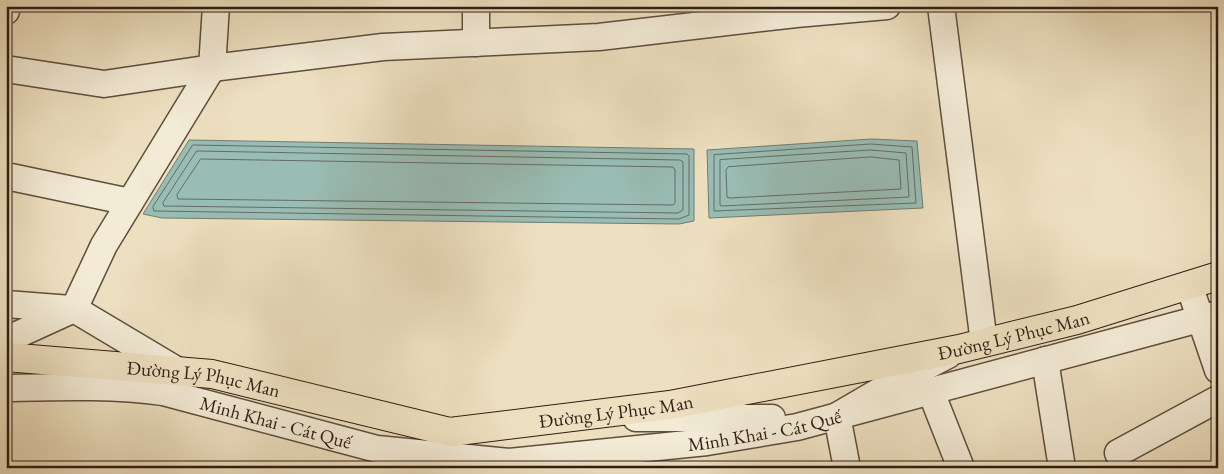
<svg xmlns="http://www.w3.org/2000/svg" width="1224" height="474" font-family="'EB Garamond',serif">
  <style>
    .water { fill: #99bdb5; stroke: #6f7d74 }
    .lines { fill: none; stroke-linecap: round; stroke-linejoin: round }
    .shore { stroke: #646d64; stroke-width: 1 }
    .minor-casing { stroke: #5e4e3e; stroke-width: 29 }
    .major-casing { stroke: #2f1d13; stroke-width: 30 }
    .minor { stroke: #f3ebd6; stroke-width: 26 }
    .major { stroke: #ede0c0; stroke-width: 28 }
    .labels { text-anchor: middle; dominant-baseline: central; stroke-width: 5; stroke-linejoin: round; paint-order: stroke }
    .street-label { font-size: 19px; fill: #2f1d13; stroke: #f3ebd6 }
  </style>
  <rect width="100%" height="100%" fill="#ede0c0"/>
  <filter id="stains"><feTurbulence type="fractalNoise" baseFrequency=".004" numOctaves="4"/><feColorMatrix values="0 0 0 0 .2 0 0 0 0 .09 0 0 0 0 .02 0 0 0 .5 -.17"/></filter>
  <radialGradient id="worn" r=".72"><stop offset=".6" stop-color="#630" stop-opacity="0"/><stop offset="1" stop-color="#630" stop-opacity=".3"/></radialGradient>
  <g class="water">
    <path d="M871 139 917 141 923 208 709 218 707 150Z"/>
    <path d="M189 140 694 149V221L679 224 162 218 143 214Z"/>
  </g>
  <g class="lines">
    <g class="shore">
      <path d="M871 144 912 147 916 203 714 211V155Z"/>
      <path d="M193 145 687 154 689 156V215L679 219 154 211 153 207Z"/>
      <path d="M871 150 906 153 909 197 722 206 720 205V160Z"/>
      <path d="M197 151 680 160 683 162V210L678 213 164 206 163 203Z"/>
      <path d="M871 157 899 160 901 189 730 198 727 197 726 170 728 167Z"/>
      <path d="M201 159 673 167 675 170V203L673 205 178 199 177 195Z"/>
    </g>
    <defs>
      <g id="minor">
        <path d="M216 6 212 68 383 47 599 37 796 14 887 6"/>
        <path d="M476 6V43"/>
        <path d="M941 6 984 343"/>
        <path d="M6 11 7 6"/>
        <path d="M6 69 104 84 212 68"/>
        <path d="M6 176 130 202"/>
        <path d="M1189 285 1218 370"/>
        <path d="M6 304 71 309"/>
        <path d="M6 340 74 309"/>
        <path d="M1045 360 1062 468"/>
        <path d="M178 371 74 309 104 245 212 68"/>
        <path id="s1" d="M6 388C58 387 111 385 163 392L377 449 509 462 707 442 797 427 1218 314"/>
        <path d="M931 392 961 468"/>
        <path d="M636 418H772"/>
        <path d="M1118 453 1218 399"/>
        <path d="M847 468 837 416 885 388 948 355"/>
      </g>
      <g id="major">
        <path id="s2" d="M6 357 212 374 450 432 670 405 959 349 1077 320 1218 276"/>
      </g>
    </defs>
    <use href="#minor" class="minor-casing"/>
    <use href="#major" class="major-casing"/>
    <use href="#minor" class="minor"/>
    <use href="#major" class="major"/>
  </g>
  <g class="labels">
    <g class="street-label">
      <text stroke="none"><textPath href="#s2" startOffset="1024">Đường Lý Phục Man</textPath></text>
      <text stroke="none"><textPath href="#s2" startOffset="199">Đường Lý Phục Man</textPath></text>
      <text stroke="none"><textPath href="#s2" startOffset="619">Đường Lý Phục Man</textPath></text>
      <text stroke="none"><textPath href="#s1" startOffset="274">Minh Khai - Cát Quế</textPath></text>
      <text stroke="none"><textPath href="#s1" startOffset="769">Minh Khai - Cát Quế</textPath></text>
    </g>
  </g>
  <rect width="1224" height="474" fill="none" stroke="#ede0c0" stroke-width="25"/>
  <rect x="8" y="8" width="1209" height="459" fill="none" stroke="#2f1d13" stroke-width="2.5"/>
  <rect x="12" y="12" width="1199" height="449" fill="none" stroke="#2f1d13"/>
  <rect width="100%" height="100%" filter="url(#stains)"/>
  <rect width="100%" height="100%" fill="url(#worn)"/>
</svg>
